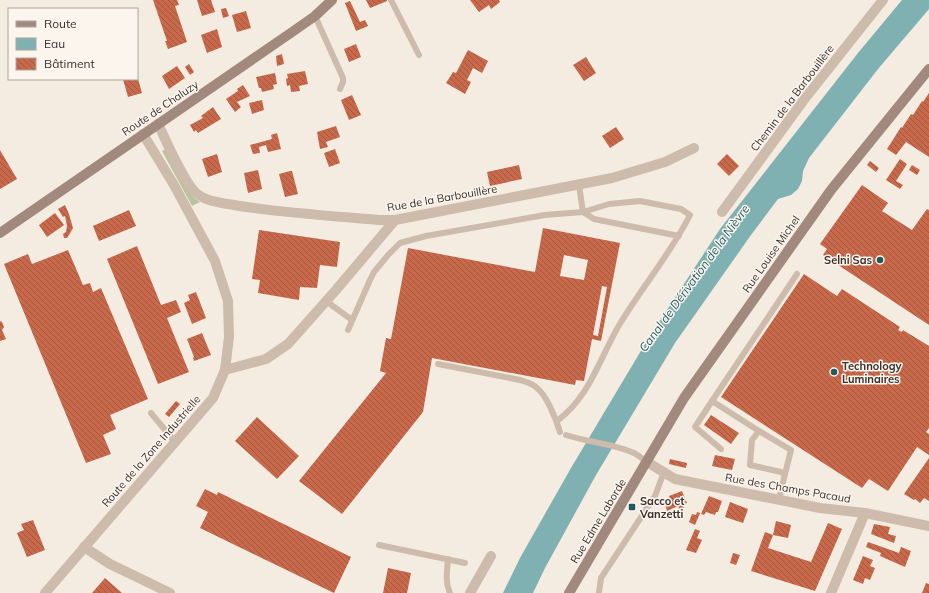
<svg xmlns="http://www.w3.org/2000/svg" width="929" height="593" font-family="Mulish,sans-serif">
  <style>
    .green { fill: #b8c4a0 }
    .water { fill: #7fb0b2 }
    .building { fill: url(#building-back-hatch); fill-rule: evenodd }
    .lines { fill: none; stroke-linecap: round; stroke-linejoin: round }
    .lane { stroke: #cdbbac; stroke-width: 6 }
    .street { stroke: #cdbbac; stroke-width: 10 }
    .secondary { stroke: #a18a7d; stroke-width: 10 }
    .poi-dot { fill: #1f5a5e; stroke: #fbf5ee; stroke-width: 1.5 }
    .labels { text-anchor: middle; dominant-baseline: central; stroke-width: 3; stroke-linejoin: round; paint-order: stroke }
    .street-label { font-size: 11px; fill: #3b302b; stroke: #fbf5ee }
    .poi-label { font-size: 11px; font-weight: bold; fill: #3b302b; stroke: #fbf5ee; text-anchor: start }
    .water-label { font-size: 12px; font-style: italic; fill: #1f5a5e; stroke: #fbf5ee }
  </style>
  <defs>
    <pattern id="building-back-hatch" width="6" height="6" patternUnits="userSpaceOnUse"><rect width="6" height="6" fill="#c8694b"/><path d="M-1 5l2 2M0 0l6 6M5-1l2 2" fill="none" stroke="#a4573f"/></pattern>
  </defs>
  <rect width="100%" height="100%" fill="#f4ebe1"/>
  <path class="green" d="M167 149 194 198 200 202 192 206 162 151Z"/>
  <path class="water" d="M902 0H929V9L878 69 809 158 803 171 802 181 798 189 791 195 778 199 751 235 675 343 596 475 545 568 533 593H503L520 558 571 468 648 339 720 229 858 53Z"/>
  <g class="building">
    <path d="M153 0H177L179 5 175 6 187 42 168 49 165 41H167Z"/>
    <path d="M197 0H211L215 12 202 16Z"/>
    <path d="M366 0H387V1L370 8Z"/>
    <path d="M470 0H499L500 2 491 9 489 5 479 12Z"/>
    <path d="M350 1 360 22 365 20 368 26 356 31 345 3Z"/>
    <path d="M226 8 229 16 223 18 221 9Z"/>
    <path d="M246 11 251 28 237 32 232 15Z"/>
    <path d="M217 29 222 47 207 53 201 35Z"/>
    <path d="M356 44 361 57 349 62 344 49Z"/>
    <path d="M468 50 488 61 482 73 473 68 467 80 471 82 465 94 446 83 453 72 456 73Z"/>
    <path d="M282 54 284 64 277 66 276 56Z"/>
    <path d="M586 57 596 73 584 81 573 65Z"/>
    <path d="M189 64 194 72 190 75 185 67Z"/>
    <path d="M177 66 185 78 169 89 162 76Z"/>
    <path d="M305 71 308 84 299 86 300 91 291 92 290 85 287 86 286 79 288 78 287 74Z"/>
    <path d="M275 73 277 84 273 85 274 89 262 92 261 88H259L256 77Z"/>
    <path d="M123 79H138L142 93 128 97Z"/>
    <path d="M243 85 250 96 237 102 241 107 235 112 226 99 238 91 237 89Z"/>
    <path d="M929 93V157L906 142 896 155 887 149 901 127 902 128 911 114 913 115 922 101 923 102Z"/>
    <path d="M352 95 361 115 349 120 341 100Z"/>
    <path d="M262 100 264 110 252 114 249 103Z"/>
    <path d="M213 107 221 119 198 133 196 130 194 132 190 125 203 118 201 116Z"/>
    <path d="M336 126 340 137 326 142 328 147 320 149 317 132Z"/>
    <path d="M616 127 624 139 610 148 602 136Z"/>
    <path d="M277 133 281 149 268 152 266 145 259 147 260 153 253 154 250 145 272 139 271 135Z"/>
    <path d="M335 149 340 163 329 167 324 153Z"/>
    <path d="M0 150 17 179 0 189Z"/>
    <path d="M217 154 222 172 208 177 202 159Z"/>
    <path d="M727 154 739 166 729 176 717 164Z"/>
    <path d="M900 159 907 164 896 181 903 185 900 189 886 180Z"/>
    <path d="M870 161 879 168 876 172 867 165Z"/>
    <path d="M519 165 522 179 490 186 487 172Z"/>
    <path d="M912 165 920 170 917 175 909 170Z"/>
    <path d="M258 170 262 189 248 193 244 173Z"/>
    <path d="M290 171H292L298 194 285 197 279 174Z"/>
    <path d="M862 185 888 203 882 211 912 230 927 209 929 210V325L823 255 827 249 820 244Z"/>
    <path d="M65 205 69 214 73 228 69 235 67 238H64L63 234 66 232 67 226 65 216 63 217 58 209Z"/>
    <path d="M129 210 136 226 99 241 93 226Z"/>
    <path d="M55 213 64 225 47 237 39 225Z"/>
    <path d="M543 228 620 243 601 341 592 339 584 381 576 380 575 385 432 358 423 412 342 514 299 481 386 373 380 371 386 338 391 339 408 248 535 272ZM564 255 588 260 584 280 560 276ZM602 286 607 287 598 336 593 335Z"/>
    <path d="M259 230 340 242 337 267 320 265 317 288 300 287 299 300 258 293 260 280 252 279Z"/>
    <path d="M137 246 161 305 176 300 181 312 167 318 189 372 158 384 107 259Z"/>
    <path d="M68 250 83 285 90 283 93 292 101 288 148 399 110 415 116 429 103 435 111 454 86 463 4 264 28 254 32 264Z"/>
    <path d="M804 274 837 296 842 289 900 327 898 330 902 332 903 330 929 346V428L926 432 929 434V455L917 447 888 491 869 479 862 488 721 397Z"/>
    <path d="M196 292 206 318 192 324 184 303 190 300 188 295Z"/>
    <path d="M0 321 2 322 4 327 2 330 6 339 0 341Z"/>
    <path d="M202 333 211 355 194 361 193 358 194 357 187 339Z"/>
    <path d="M176 401 180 404 169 417 165 414Z"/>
    <path d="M711 415 739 433 731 444 704 425Z"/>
    <path d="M257 417 299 456 277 479 235 441Z"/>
    <path d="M715 455 735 459 732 470 712 466Z"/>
    <path d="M929 458V501L924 498 920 503 915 499 914 500 904 494Z"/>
    <path d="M670 459 687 463 686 468 669 464Z"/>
    <path d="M205 489 217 495 218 492 351 557 334 593 200 528 208 512 196 506Z"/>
    <path d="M682 491 687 503 683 505 684 508 680 510 678 506 667 511 665 504 671 501 669 496Z"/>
    <path d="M709 496 722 501 718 512H716L715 515 706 512 704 515 701 514Z"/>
    <path d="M730 502 748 509 743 523 725 517Z"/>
    <path d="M697 512 700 513 695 525 689 522 692 514 696 515Z"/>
    <path d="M33 520 45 550 27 557 17 533 24 530 21 524Z"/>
    <path d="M776 521 791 525 788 538 773 535Z"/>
    <path d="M828 523 842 529 815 591 751 571 765 532 773 535 768 548 811 562Z"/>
    <path d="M874 524 890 527 888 534 896 536 894 543 871 534Z"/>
    <path d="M695 529 700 531 697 538 702 540 696 553 686 550Z"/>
    <path d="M868 542 899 553 901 547 911 551 905 567 880 556 881 553 866 547Z"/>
    <path d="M733 553 740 555 736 565 730 563Z"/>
    <path d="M863 556 873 560 870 566 875 568 870 580 865 578 863 584 853 580Z"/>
    <path d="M388 568 411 573 407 593H383Z"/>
    <path d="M105 578 122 593H92Z"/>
    <path d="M926 583 929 584V593H922Z"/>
  </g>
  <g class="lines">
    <g class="lane">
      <path d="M391 0 419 55"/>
      <path d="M315 16 343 78V82L340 89"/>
      <path d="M579 185 583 212 594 219 679 236"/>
      <path d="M326 301 352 320"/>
      <path d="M348 330 370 280 374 272 388 255 400 243 426 236 545 215 583 212 609 204 640 201 681 209 690 215 689 217C670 254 643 286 621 322 600 356 591 396 557 421"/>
      <path d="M438 364 520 380C527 382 532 383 537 388 547 396 556 419 560 432"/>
      <path d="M712 401 695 427 721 449"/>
      <path d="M151 413 175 442"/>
      <path d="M759 431 791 450 785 474"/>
      <path d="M566 435C587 442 615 444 634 453 638 455 643 459 647 462"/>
      <path d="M779 499 785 474 781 472 750 465 752 440 759 431 712 401 797 274"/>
      <path d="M379 545 465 563"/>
      <path d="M448 559C447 571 445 583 450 593"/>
      <path d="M599 593 601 578 655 496 664 472"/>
    </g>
    <g class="street">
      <path d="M158 124C167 142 183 181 196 193 208 203 225 203 240 206 286 213 332 216 379 220H395L612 178 665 162 694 148"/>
      <path d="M722 212 803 101 883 0"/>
      <path d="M225 370 266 359 288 344 336 290 395 220"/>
      <path d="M647 462 675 479 820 508 865 513 929 526"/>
      <path d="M84 547 110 564 170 593"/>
      <path d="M45 593 213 398 225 370 229 337 228 301 215 261 174 185 143 134"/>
      <path d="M470 593 491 556"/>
      <path d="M831 593 865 513"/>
    </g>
    <g class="secondary">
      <path d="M0 233 295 30 315 16 332 0"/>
      <path d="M569 593 684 398 831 190 929 69"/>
    </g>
  </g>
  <g class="poi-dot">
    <circle cx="880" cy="260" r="4"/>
    <circle cx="834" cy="372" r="4"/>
    <rect x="628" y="503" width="8" height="8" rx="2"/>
  </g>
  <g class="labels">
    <g class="street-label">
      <text transform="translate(792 98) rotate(-53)">Chemin de la Barbouillère</text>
      <text transform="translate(160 108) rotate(-34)">Route de Chaluzy</text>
      <text transform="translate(442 198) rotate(-10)">Rue de la Barbouillère</text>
      <text transform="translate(771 254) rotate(-55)">Rue Louise Michel</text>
      <text transform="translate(151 451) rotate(-49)">Route de la Zone Industrielle</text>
      <text transform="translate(788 488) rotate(10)">Rue des Champs Pacaud</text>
      <text transform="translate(598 521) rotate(-59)">Rue Edme Laborde</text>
    </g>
    <g class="poi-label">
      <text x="872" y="260" text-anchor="end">Selni Sas</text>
      <text x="842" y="366">Technology<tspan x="842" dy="13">Luminaires</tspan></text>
      <text x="640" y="501">Sacco et<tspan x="640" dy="13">Vanzetti</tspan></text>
    </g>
    <g class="water-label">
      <text transform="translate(694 278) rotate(-54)">Canal de Dérivation de la Nièvre</text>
    </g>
  </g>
  <rect x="8" y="8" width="130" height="72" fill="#fbf5ee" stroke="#aea6a0"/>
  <rect x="16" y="21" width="20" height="6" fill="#a18a7d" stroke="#aea6a0"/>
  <text x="44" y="28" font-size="12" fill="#3b302b">Route</text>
  <rect x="16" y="38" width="20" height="12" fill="#7fb0b2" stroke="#aea6a0"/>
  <text x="44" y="48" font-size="12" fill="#3b302b">Eau</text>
  <rect x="16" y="58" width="20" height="12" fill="url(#building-back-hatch)" stroke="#aea6a0"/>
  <text x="44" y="68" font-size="12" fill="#3b302b">Bâtiment</text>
</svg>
